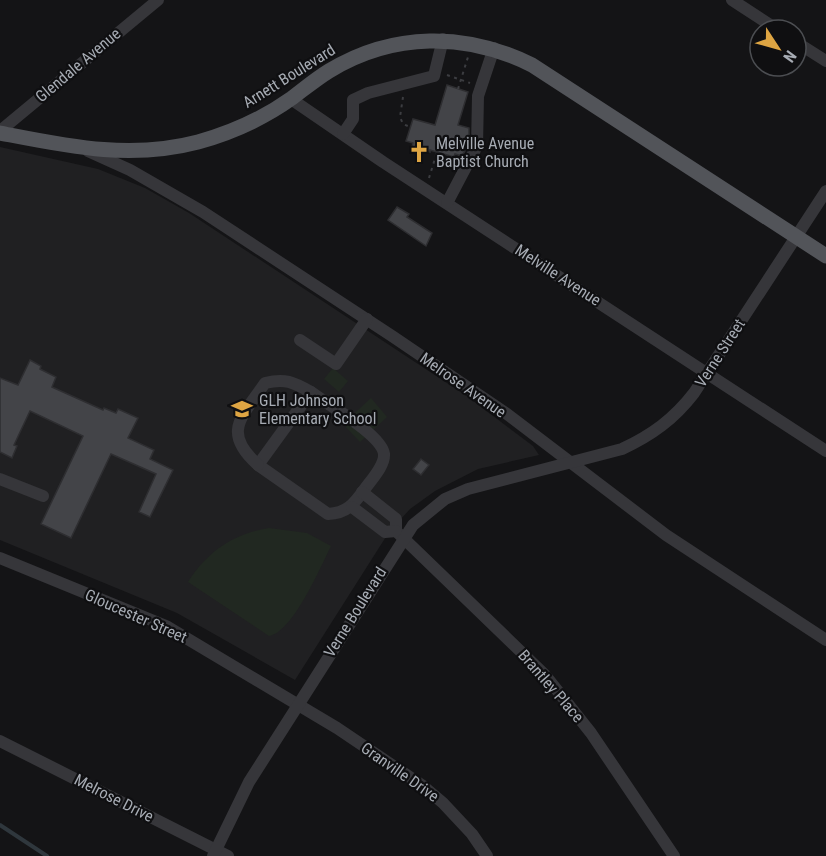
<svg xmlns="http://www.w3.org/2000/svg" width="826" height="856" font-family="'Roboto Condensed',sans-serif">
  <style>
    .built { fill: #202022 }
    .green { fill: #212821 }
    .lines { fill: none; stroke-linecap: round; stroke-linejoin: round }
    .stream { stroke: #2f373d; stroke-width: 4 }
    .building { fill: #434448; stroke: #2e2e31; stroke-width: 1.5 }
    .path { stroke: #3c3d41; stroke-width: 2; stroke-dasharray: 3 4.5; stroke-linecap: butt }
    .minor { stroke: #36363a; stroke-width: 12 }
    .major { stroke: #525459; stroke-width: 15 }
    .labels { text-anchor: middle; dominant-baseline: central; stroke-width: 4.5; stroke-linejoin: round; paint-order: stroke }
    .street-label { font-size: 16px; fill: #a7acb4; stroke: #0f0f11 }
    .poi-label { font-size: 16px; fill: #a7acb4; stroke: #0f0f11; text-anchor: start }
  </style>
  <rect width="100%" height="100%" fill="#141416"/>
  <path class="built" d="M0 147 98 169 145 188 189 213 468 397 533 446 539 455 478 469 435 491 410 509 389 532 295 680 177 613 0 540Z"/>
  <g class="green">
    <path d="M333 368 348 381 339 392 324 379Z"/>
    <path d="M371 398 387 417 360 442 343 424Z"/>
    <path d="M269 528 307 533 331 546C320 568 293 632 269 636L188 582C208 551 233 534 269 528Z"/>
  </g>
  <g class="lines">
    <path class="stream" d="M0 825 47 856"/>
  </g>
  <g class="building">
    <path d="M447 85 468 92 458 125 469 128V144L462 156 455 154 454 157 430 150V152L412 147 413 143 406 141 413 119 435 125Z"/>
    <path d="M397 207 409 214 407 217 432 233 426 246 388 220Z"/>
    <path d="M30 360 41 366 40 369 56 377 52 387 103 410 104 408 116 413 118 409 138 418 128 438 154 450 150 459 173 470 150 517 139 512 156 474 111 454 71 538 41 524 83 436 30 411 14 445 17 446 12 458 0 452V378L18 385Z"/>
    <path d="M421 459 429 465 421 475 413 469Z"/>
  </g>
  <g class="lines">
    <g class="path">
      <path d="M447 75 470 83"/>
      <path d="M458 89 468 57"/>
      <path d="M403 97 400 117 403 124 410 127"/>
      <path d="M429 178 437 152"/>
    </g>
    <g class="minor">
      <path d="M732 0 778 30"/>
      <path d="M796 42 826 61"/>
      <path d="M291 99 383 162 826 451"/>
      <path d="M0 131 158 0"/>
      <path d="M343 134 353 119V100L368 93 434 76 443 39"/>
      <path d="M88 151 130 170 203 212 392 336 507 414 666 535 826 640"/>
      <path d="M447 203 477 146 478 96 494 48"/>
      <path d="M300 340 336 364 367 319"/>
      <path d="M311 392C327 404 382 435 384 454 385 466 371 480 364 490 354 504 347 513 328 514L258 465Z"/>
      <path d="M258 465C221 432 242 417 265 383 285 378 293 382 311 392"/>
      <path d="M0 479 43 496"/>
      <path d="M362 492 396 519V531L545 675 591 733 674 856"/>
      <path d="M352 507 385 532 396 531"/>
      <path d="M0 558 166 626 337 728 423 786 443 803 472 834 487 856"/>
      <path d="M0 741 228 856"/>
      <path d="M213 856 249 782 413 525 445 499 468 489 622 449C652 435 674 419 694 393L826 191"/>
    </g>
    <path class="major" d="M0 133C67 146 130 160 198 142 231 133 264 118 292 98 304 89 316 79 329 71 393 32 466 32 532 65L826 256"/>
  </g>
  <defs>
    <symbol id="church-bare" viewBox="-9 -9 18 18"><path d="M-1.2-6h2.4v3.5h3.3v2.4h-3.3V6h-2.4V-.1h-3.3v-2.4h3.3Z" fill="#dea543" stroke="#0f0f11" stroke-width="2.5" paint-order="stroke"/></symbol>
    <symbol id="school-bare" viewBox="-9 -9 18 18"><path d="M0-5L7-2L0 1L-7-2ZM-4 1L0 2.5L4 1V4Q0 6-4 4Z" fill="#dea543" stroke="#0f0f11" stroke-width="2.5" paint-order="stroke"/></symbol>
  </defs>
  <g fill-rule="evenodd">
    <use href="#church-bare" x="404" y="137" width="30" height="30"/>
    <use href="#school-bare" x="227" y="394" width="30" height="30"/>
  </g>
  <g class="labels">
    <g class="street-label">
      <text transform="translate(78 65) rotate(-40)">Glendale Avenue</text>
      <text transform="translate(289 76) rotate(-32)">Arnett Boulevard</text>
      <text transform="translate(558 275) rotate(33)">Melville Avenue</text>
      <text transform="translate(720 353) rotate(-57)">Verne Street</text>
      <text transform="translate(463 385) rotate(35)">Melrose Avenue</text>
      <text transform="translate(355 612) rotate(-58)">Verne Boulevard</text>
      <text transform="translate(136 616) rotate(24)">Gloucester Street</text>
      <text transform="translate(551 686) rotate(49)">Brantley Place</text>
      <text transform="translate(400 772) rotate(35)">Granville Drive</text>
      <text transform="translate(114 798) rotate(27)">Melrose Drive</text>
    </g>
    <g class="poi-label">
      <text x="436" y="143">Melville Avenue<tspan x="436" dy="18">Baptist Church</tspan></text>
      <text x="259" y="400">GLH Johnson<tspan x="259" dy="18">Elementary School</tspan></text>
    </g>
  </g>
  <g transform="translate(778 48) rotate(126)"><circle r="28" fill="#0f0f11" stroke="#4c4e52" stroke-width="1.5"/>
  <path d="M0-4.5L10 22L0 15L-10 22Z" fill="#dea543"/>
  <text y="-9" font-size="16" font-weight="bold" text-anchor="middle" fill="#a7acb4">N</text>
  </g>
</svg>
